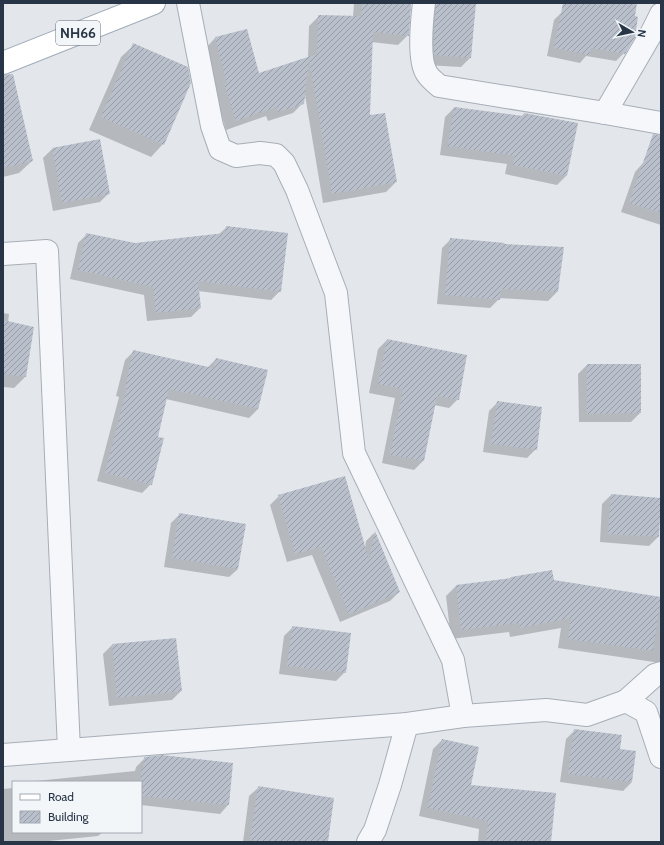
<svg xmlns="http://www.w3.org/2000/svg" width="664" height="845" font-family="Cabin,sans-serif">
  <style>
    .shadow { fill: #0003 }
    .building { fill: url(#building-hatch) }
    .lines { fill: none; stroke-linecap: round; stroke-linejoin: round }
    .minor-casing { stroke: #a7aeb7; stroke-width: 24 }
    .primary-casing { stroke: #a0acb9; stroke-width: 24 }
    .minor { stroke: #f6f7fa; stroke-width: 22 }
    .primary { stroke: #fff; stroke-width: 22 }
    .labels { text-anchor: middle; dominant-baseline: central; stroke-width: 3; stroke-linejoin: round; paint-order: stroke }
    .shield { fill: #f3f6f9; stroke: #656f7c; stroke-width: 1 }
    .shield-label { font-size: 14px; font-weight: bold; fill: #283546 }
  </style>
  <defs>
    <pattern id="building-hatch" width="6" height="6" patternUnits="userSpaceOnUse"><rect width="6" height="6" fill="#b9c0cb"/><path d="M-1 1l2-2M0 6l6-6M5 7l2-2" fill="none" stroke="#969da7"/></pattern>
  </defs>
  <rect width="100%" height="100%" fill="#e3e7ec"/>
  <g class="shadow">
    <path d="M354 3H411L408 35 398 45 371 42 369 117 396 182 386 192 323 203 305 95 303 103 293 113 268 121 266 116 226 130 215 94 217 91 206 48 215 38 247 30 258 75 308 58 309 26 319 16 353 17Z"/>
    <path d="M422 3H473L471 57 461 67 425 65Z"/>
    <path d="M571 3H636L624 53 616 61 586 56 580 63 547 56 554 20Z"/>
    <path d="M134 45 163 144 151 157 89 130 121 57Z"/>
    <path d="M3 101 32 161 19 173 3 177Z"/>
    <path d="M454 108 521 117 524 114 566 176 557 185 505 174 507 164 440 155 445 117Z"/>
    <path d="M52 149 109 193 100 202 53 211 43 158Z"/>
    <path d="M643 163 661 169V225L621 212 635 172Z"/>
    <path d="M227 227 280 291 271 300 198 291 200 308 191 317 147 321 144 295 70 279 78 243 87 234 135 244 218 235Z"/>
    <path d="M451 239 557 292 548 301 499 298V299L490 308 437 304 442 248Z"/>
    <path d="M3 313 9 314 8 322 25 377 14 388 3 387Z"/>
    <path d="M387 340 458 399 449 408 434 405 423 461 414 470 382 463 395 398 369 393 378 349Z"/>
    <path d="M134 351 207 368 216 359 267 370 258 409 249 418 166 399 157 438 151 484 142 493 97 481 119 397 116 396 125 360Z"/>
    <path d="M587 365 640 413 631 422H579L578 374Z"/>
    <path d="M498 402 536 449 527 458 483 452 489 411Z"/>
    <path d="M611 495 661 499 658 537 649 546 600 542 602 504Z"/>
    <path d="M279 496 365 549 366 541 374 533 399 592 390 601 340 622 312 555 287 562 270 505Z"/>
    <path d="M180 514 238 569 229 577 164 567 171 523Z"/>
    <path d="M511 577 553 581 661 598V663L558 648 561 628 510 637 509 632 451 639 446 596 456 586 509 579Z"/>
    <path d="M293 627 345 672 336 681 279 674 284 636Z"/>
    <path d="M112 645 181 691 172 700 109 706 103 654Z"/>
    <path d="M575 730 619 750 632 782 623 791 560 782 566 739Z"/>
    <path d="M442 740 470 786 550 842H478L479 829 419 816 433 749Z"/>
    <path d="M145 758 228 805 220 814 141 805V782H35L36 781 135 771 136 767Z"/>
    <path d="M13 788V832H103L98 836 39 842H3V789Z"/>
    <path d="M258 788 327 842H243L249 796Z"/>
  </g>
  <g class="building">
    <path d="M362 3H411L409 36 373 32 370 115 385 113 397 182 332 194 309 59 304 104 278 112 276 107 236 121 224 83 227 85 215 37 247 29 259 73 317 54 318 15 361 16Z"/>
    <path d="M436 3H476L471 58 434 55V38Z"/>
    <path d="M563 3H637L635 16 638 17 635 37 625 54 591 48 589 55 554 48Z"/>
    <path d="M133 43 188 67 191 83 164 145 101 117Z"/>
    <path d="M13 74 33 161 3 168V75Z"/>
    <path d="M454 107 523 116 524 113 578 123 567 176 513 165 515 156 448 146Z"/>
    <path d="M653 134 661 135V213L629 203Z"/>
    <path d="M100 139 110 194 62 203 52 148Z"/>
    <path d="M226 226 288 233 281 292 198 281 201 308 156 313 153 287 78 270 86 233 135 243 225 233Z"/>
    <path d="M450 238 505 243 504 244 564 247 558 292 501 289 500 300 445 295Z"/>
    <path d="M3 320 34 327 26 377 3 374Z"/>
    <path d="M387 339 467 355 459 400 437 396 424 461 390 455 403 389 378 384Z"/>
    <path d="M133 350 213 368 216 358 268 370 258 409 169 389 158 437 164 438 152 485 105 473 127 388H125Z"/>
    <path d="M587 364H641V413L587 414Z"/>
    <path d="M497 401 542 407 537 450 491 444Z"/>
    <path d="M345 476 369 560 375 531 400 592 349 614 321 547 295 554 278 495Z"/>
    <path d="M611 494 661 498 659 537 608 534Z"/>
    <path d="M179 513 246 524 238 569 172 558Z"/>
    <path d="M552 570 554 580 661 597 653 651 568 639 571 618 520 628 519 623 461 630 456 585 511 578V577Z"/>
    <path d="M292 626 351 633 346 673 287 666Z"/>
    <path d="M176 638 182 691 117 698 112 644Z"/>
    <path d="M574 729 622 735 620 749 636 751 632 782 568 774Z"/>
    <path d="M442 739 479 747 471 785 556 793 551 842H486L488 821 428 808Z"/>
    <path d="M162 755 233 763 229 805 141 796V770L143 769 144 757Z"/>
    <path d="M258 786 334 798 328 842H267L250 840Z"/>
  </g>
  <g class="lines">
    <defs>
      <g id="minor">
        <path d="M188 3 212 126 220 149 236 156 260 153 276 155 284 163 297 190 336 293 354 453 453 660 463 716 546 710 587 715 626 701 646 712 661 757"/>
        <path d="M424 3C422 19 418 58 426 72 428 77 435 82 439 86L605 113 661 123"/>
        <path d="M605 113 651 34 661 14"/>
        <path d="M3 254 47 251 69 750 407 724 463 716"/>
        <path d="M626 701 655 675 661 673"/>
        <path d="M3 755 69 750"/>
        <path d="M368 842 375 830 390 785 407 724"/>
      </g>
      <path id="primary" d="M3 63 154 3"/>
    </defs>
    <use href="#minor" class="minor-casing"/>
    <use href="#primary" class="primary-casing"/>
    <use href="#minor" class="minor"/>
    <use href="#primary" class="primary"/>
  </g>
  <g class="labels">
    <rect class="shield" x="56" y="21" width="44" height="24" rx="3"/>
    <g class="shield-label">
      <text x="78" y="33">NH66</text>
    </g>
  </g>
  <rect width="664" height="845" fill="none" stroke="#283546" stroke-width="8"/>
  <rect x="12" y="781" width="130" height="52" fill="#f3f6f9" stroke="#a2a9b1"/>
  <rect x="20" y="794" width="20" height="6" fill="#ffffff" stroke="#a2a9b1"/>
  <text x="48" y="801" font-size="12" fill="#283546">Road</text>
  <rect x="20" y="811" width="20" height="12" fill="url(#building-hatch)" stroke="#a2a9b1"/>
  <text x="48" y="821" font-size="12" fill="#283546">Building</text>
  <g transform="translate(632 32) rotate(99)" stroke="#f3f6f9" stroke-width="3" paint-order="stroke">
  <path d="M0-3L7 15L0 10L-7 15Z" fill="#283546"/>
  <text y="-6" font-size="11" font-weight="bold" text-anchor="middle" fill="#283546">N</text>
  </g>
</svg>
